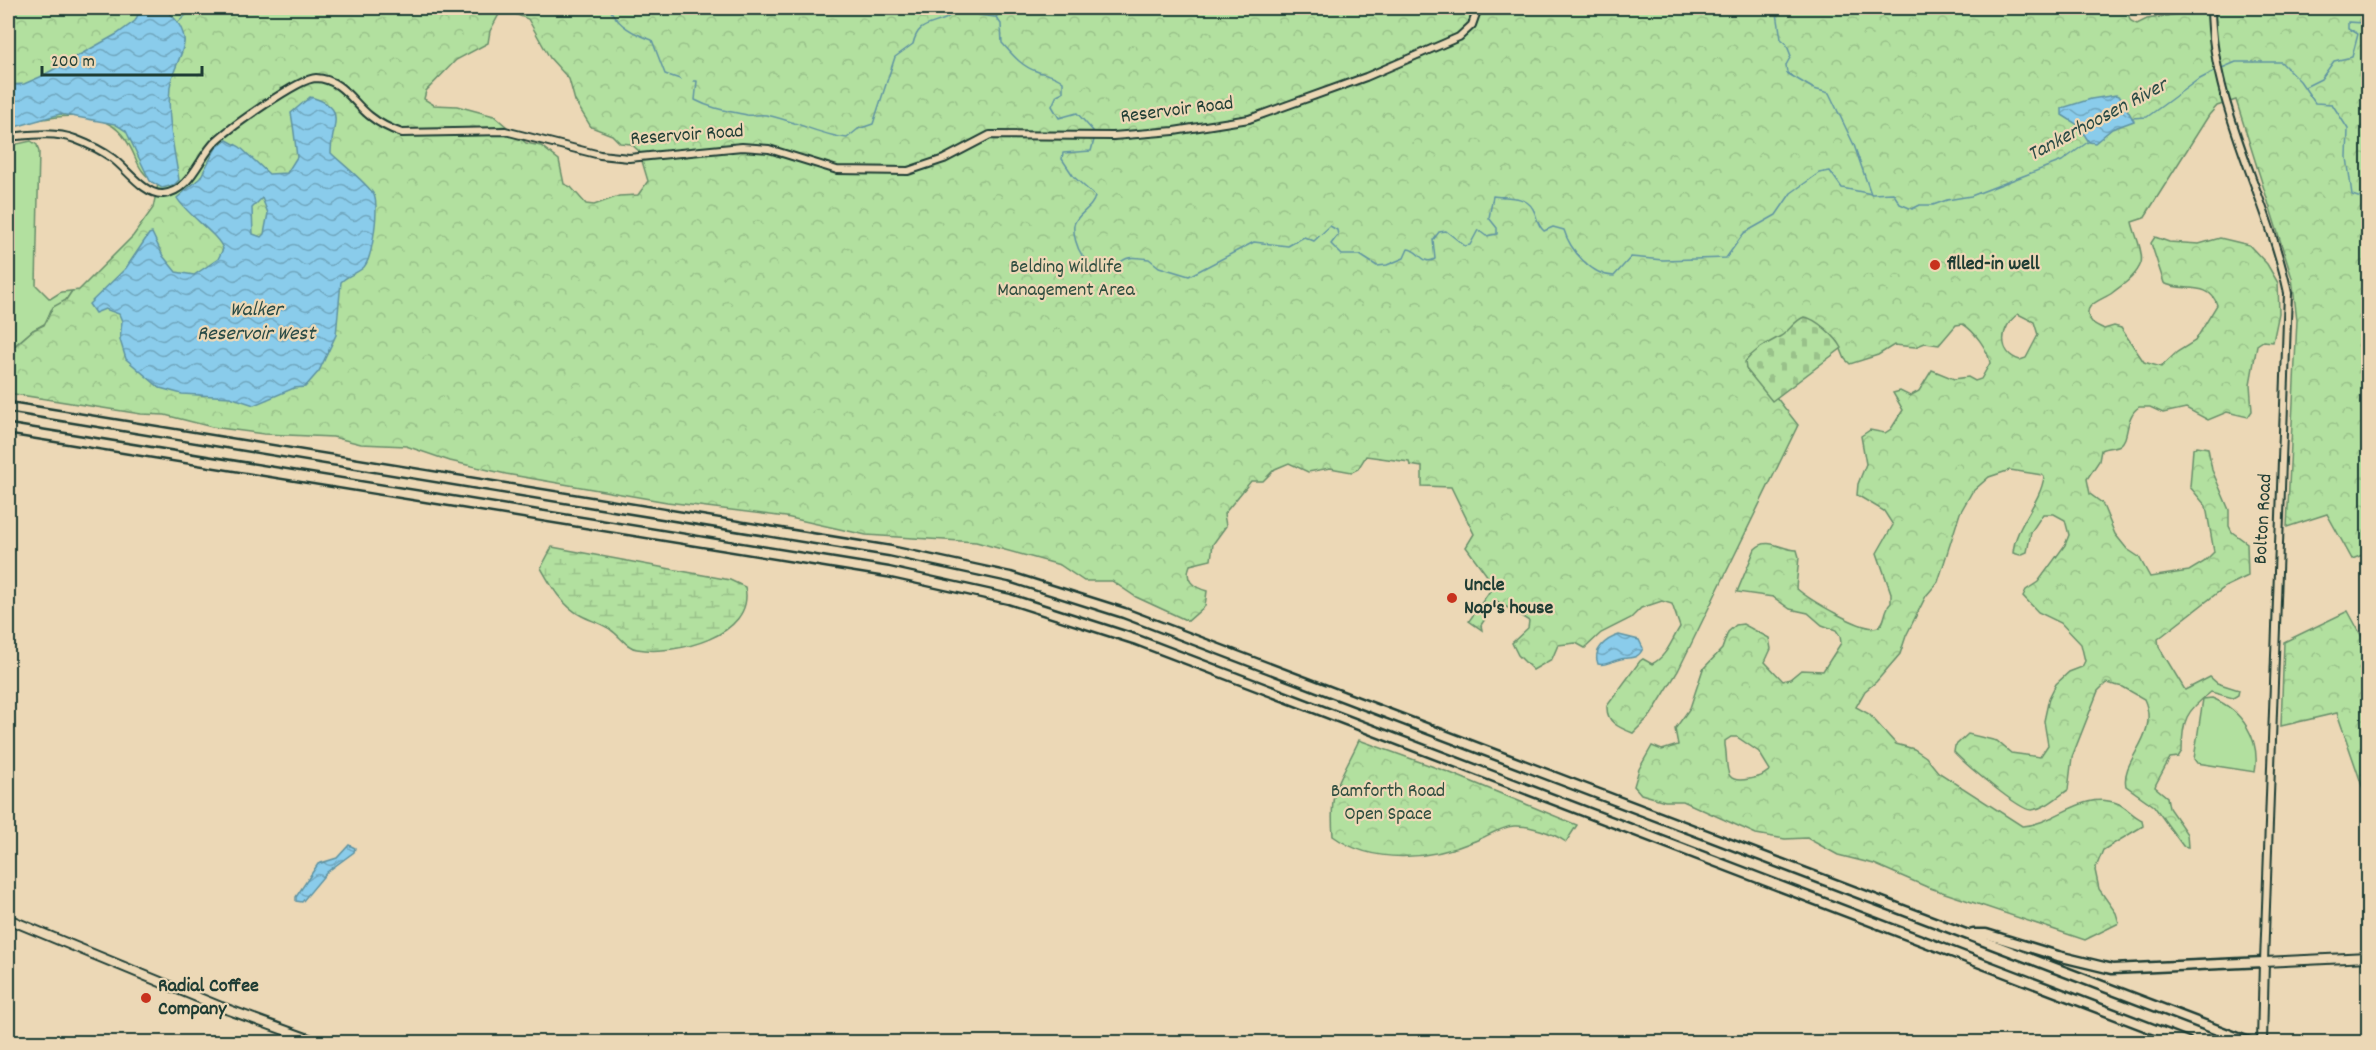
<svg xmlns="http://www.w3.org/2000/svg" width="2376" height="1050" font-family="Dekko,sans-serif">
  <style>
    .green { fill: #b2e09f; stroke: #688e6a; stroke-width: 1.5 }
    .forest { fill: url(#forest-crowns); stroke: #688e6a; stroke-width: 1.5; fill-rule: evenodd }
    .wetland { fill: url(#wetland-marsh); stroke: #688e6a; stroke-width: 1.5 }
    .cemetery { fill: url(#cemetery-stones); stroke: #688e6a; stroke-width: 1.5 }
    .water { fill: url(#water-waves); stroke: #5f93a2; stroke-width: 1.5; fill-rule: evenodd }
    .lines { fill: none; stroke-linecap: round; stroke-linejoin: round }
    .stream { stroke: #5f93a2; stroke-width: 1.5 }
    .minor-casing { stroke: #1f3d34; stroke-width: 10 }
    .major-casing { stroke: #1f3d34; stroke-width: 12 }
    .highway-casing { stroke: #1f3d34; stroke-width: 13 }
    .minor { stroke: #ecd8b6; stroke-width: 6 }
    .major { stroke: #ecd8b6; stroke-width: 8 }
    .highway { stroke: #ecd8b6; stroke-width: 8 }
    .poi-dot { fill: #c8321e; stroke: #ecd8b6; stroke-width: 2 }
    .labels { text-anchor: middle; dominant-baseline: central; stroke-width: 4.5; stroke-linejoin: round; paint-order: stroke }
    .street-label { font-size: 20px; fill: #1f3d34; stroke: #ecd8b6 }
    .poi-label { font-size: 20px; font-weight: bold; fill: #1f3d34; stroke: #ecd8b6; text-anchor: start }
    .park-label { font-size: 20px; fill: #2e4d3f; stroke: #ecd8b6 }
    .water-label { font-size: 21px; font-style: italic; fill: #2a4b46; stroke: #ecd8b6 }
  </style>
  <defs>
    <pattern id="forest-crowns" width="20" height="18" patternUnits="userSpaceOnUse" patternTransform="scale(1.5)"><rect width="20" height="18" fill="#b2e09f"/><path d="M2 6a3 3 0 1 1 6 0M12 15a3 3 0 1 1 6 0" fill="none" stroke="#99c18a"/></pattern>
    <pattern id="wetland-marsh" width="20" height="14" patternUnits="userSpaceOnUse" patternTransform="scale(1.5)"><rect width="20" height="14" fill="#b2e09f"/><path d="M1 5h8M5 5V1M11 12h8M15 12V8" fill="none" stroke="#99c18a"/></pattern>
    <pattern id="cemetery-stones" width="16" height="16" patternUnits="userSpaceOnUse" patternTransform="scale(1.5)"><rect width="16" height="16" fill="#b2e09f"/><path d="M2 7V4a2 2 0 0 1 4 0v3zM10 15v-3a2 2 0 0 1 4 0v3z" fill="#99c18a"/></pattern>
    <pattern id="water-waves" width="16" height="10" patternUnits="userSpaceOnUse" patternTransform="scale(1.5)"><rect width="16" height="10" fill="#8acceb"/><path d="M0 5q4-4 8 0t8 0" fill="none" stroke="#70a7bf"/></pattern>
  </defs>
  <rect width="100%" height="100%" fill="#ecd8b6"/>
  <filter id="ink" filterUnits="userSpaceOnUse"><feTurbulence type="fractalNoise" baseFrequency=".0167" numOctaves="2"/><feDisplacementMap in="SourceGraphic" scale="12" xChannelSelector="R" yChannelSelector="G"/><feConvolveMatrix kernelMatrix="1 2 1 2 8 2 1 2 1" color-interpolation-filters="sRGB"/></filter>
  <g filter="url(#ink)">
    <g class="green">
      <path d="M31 141 37 145 39 152 36 285 50 299 61 292 72 291 66 300 51 310 46 323 33 330 8 351V146Z"/>
      <path d="M2212 698C2242 710 2261 739 2255 772L2197 763 2194 759 2203 699Z"/>
    </g>
    <g class="forest">
      <path d="M8 8H2125L2131 21 2137 24 2147 19 2203 10 2204 8H2368V553L2352 559 2327 514 2287 527 2297 320 2292 278 2236 100 2217 106 2209 115 2144 218 2132 222C2134 233 2144 252 2141 263 2136 277 2122 285 2112 293 2103 300 2078 305 2092 322 2095 325 2101 327 2104 329L2114 326 2121 328 2144 362 2161 367 2177 352 2195 341 2217 305C2210 280 2181 293 2164 283L2151 243 2155 237 2169 242 2199 244 2220 238 2249 245 2267 264 2278 283 2279 313 2273 342 2263 341 2257 345 2250 384 2252 411 2248 417 2227 412 2208 420 2186 408 2163 413 2150 407H2139C2124 417 2130 439 2120 445 2115 448 2107 447 2101 450L2099 461 2087 479 2090 494 2102 503 2115 534 2127 549 2139 557 2150 577 2189 571 2204 562 2214 552 2206 506 2190 487 2193 449 2197 446 2208 448 2212 470 2229 510V526L2232 532 2247 543 2248 576 2225 587 2158 639 2159 647 2185 690 2210 677 2217 683 2239 690 2238 695 2233 698 2211 692C2186 711 2182 720 2182 751L2178 757 2170 758 2156 784 2155 787 2167 797 2169 808 2187 834 2188 847 2183 846 2154 806 2126 786C2120 759 2161 736 2144 699L2123 687 2106 683 2098 691 2072 757 2068 790C2057 797 2046 808 2032 810 2021 812 1963 762 1954 752L1955 746 1968 734 1997 741 2011 753 2040 757 2048 745 2044 721 2049 698 2056 684 2069 672 2082 667 2085 661 2081 644 2061 623 2038 612 2023 596 2026 590 2038 582 2065 545 2069 535 2065 520 2054 514H2043L2031 532 2027 552 2020 555 2013 553C2015 525 2040 504 2044 477L2042 475 2010 470 1989 477 1972 492 1960 513 1938 582 1926 596 1906 636 1900 654 1876 682 1865 691 1856 707 1869 714 1896 744 1914 749 1926 757 1938 772 2022 826C2057 824 2082 789 2119 804 2127 808 2133 816 2142 820L2143 826 2103 850 2095 870 2099 889 2116 913 2119 923 2085 940 1927 887 1874 864 1838 855 1807 838 1785 839 1756 834 1683 801H1665L1641 794 1634 786 1639 769 1652 746 1662 750 1678 745 1675 729 1690 708 1703 669 1722 649 1728 632 1736 625 1743 624 1769 638 1771 649 1765 662 1783 681 1790 679 1801 670 1823 671 1841 643 1840 636 1836 630 1822 625 1808 613 1790 609 1773 597 1737 592 1755 549C1768 536 1781 550 1797 550L1799 557 1796 588C1807 598 1864 633 1878 627 1887 622 1883 610 1891 603V593L1877 553 1893 525 1884 511 1857 495 1858 484 1866 464 1861 436 1870 430 1885 433 1891 429 1903 410 1893 393 1900 391 1910 396 1919 391 1932 370 1954 379 1968 377 1975 381 1981 379 1990 363C1988 349 1974 331 1963 324L1956 325 1939 345 1925 343 1915 347 1894 345 1878 355 1850 364 1845 359 1838 342 1819 326 1747 360 1798 425 1678 671 1651 715 1633 733C1620 728 1606 723 1607 706L1640 661 1643 659 1652 664C1667 656 1671 641 1680 627L1672 604 1662 601 1641 608 1631 618 1601 633 1585 648 1576 643 1558 645 1552 659 1533 670 1518 655 1512 643 1528 628 1529 621 1497 601 1481 625 1482 630 1469 621 1494 585 1466 547 1474 534 1451 487 1422 486V467L1410 465 1409 462 1366 456 1358 469 1352 472 1330 468 1308 472 1289 463 1275 469 1263 481H1251L1224 514 1226 526 1213 544 1211 560 1190 565C1184 580 1193 587 1207 591L1205 606 1188 621 1136 597 1112 581H1084L1060 565 976 542 866 535 786 517 667 502 506 474 450 461 406 446 361 444 333 437 264 434 212 427 165 415 141 414 8 393V352L33 330 44 325 53 307 66 300 72 291 79 290 133 236 153 208 158 184C135 171 139 159 126 140 102 102 43 119 8 126ZM502 9 528 19 550 58 569 79 575 101 591 127 612 135 620 143 631 144 639 151 648 181 638 195 619 196 594 205 586 204 571 187 564 184 559 160 541 146 526 143 494 116 457 106 434 105 424 99 426 91 456 60 488 43 490 31ZM2018 314 2034 322 2038 335 2026 358 2020 360C1997 353 2000 327 2018 314ZM1731 737H1737L1759 752 1770 770C1759 778 1762 776 1749 779 1721 785 1729 766 1725 745V741Z"/>
      <path d="M2348 611 2368 648V803L2337 713 2281 726 2284 642Z"/>
      <path d="M1359 740 1448 772 1577 825 1566 842C1553 833 1530 825 1514 826 1500 827 1488 836 1475 841 1432 859 1374 866 1333 836 1329 785 1339 784 1359 740Z"/>
    </g>
    <path class="wetland" d="M552 547 730 580 745 587C756 637 673 656 637 649 627 648 619 635 611 630 603 624 592 621 582 616 562 606 551 586 541 568Z"/>
    <path class="cemetery" d="M1804 317C1816 318 1837 338 1842 348L1772 401 1746 369 1745 362C1756 348 1767 344 1781 336 1790 330 1794 321 1804 317Z"/>
    <g class="water">
      <path d="M141 8H164C173 16 182 25 184 38 186 51 172 69 170 87 167 120 174 148 179 180L174 185 162 188 150 181 126 131 115 124 60 114 8 129V85L24 84 40 77 117 34 135 21Z"/>
      <path d="M2116 95 2120 97 2134 121 2112 129 2095 143 2089 142 2078 125 2062 115V108L2091 99Z"/>
      <path d="M310 97C349 107 331 125 331 153 341 163 368 184 374 195 379 207 373 257 364 267 357 274 347 275 341 282L336 335 319 371 305 387 294 388 254 405 230 397 182 394 160 388 126 359 120 340 122 321 119 314 105 309 95 313 89 304 126 268 149 234 152 233 163 256 176 272 194 275 218 259 223 249C219 235 186 214 177 198L200 178 216 148 227 140 240 147 269 174 287 173 297 157C295 142 294 128 291 113ZM262 198 268 213 264 234 261 237 253 234 252 208Z"/>
      <path d="M1619 635 1639 640 1643 648C1638 661 1629 656 1617 660 1609 662 1606 666 1598 664 1592 650 1606 639 1619 635Z"/>
      <path d="M349 845 355 848 354 852 327 872 302 902 296 901V897L318 864 337 858Z"/>
    </g>
    <g class="lines">
      <g class="stream">
        <path d="M609 8C619 26 632 33 652 40L665 74 680 79"/>
        <path d="M970 8 979 15 995 17"/>
        <path d="M1761 8 1765 12 1777 13 1781 39 1786 43 1791 56 1786 65 1787 73 1814 89 1829 93 1854 145 1871 194"/>
        <path d="M996 17 1001 24 1002 43C1012 54 1021 66 1036 71 1046 75 1054 74 1063 82V92L1057 95 1052 106 1059 118 1077 113 1094 132"/>
        <path d="M996 17 1004 8"/>
        <path d="M177 23 194 8"/>
        <path d="M2222 68 2236 62H2281L2300 81 2315 103 2332 104 2348 129 2347 157 2352 195 2368 200"/>
        <path d="M694 81H697L695 100C712 109 729 111 747 115 753 116 760 114 766 115 794 120 818 135 847 138L858 129 873 124 895 57 913 44C918 23 929 26 945 19 951 16 954 10 961 8"/>
        <path d="M2305 87 2321 79 2334 61 2352 57 2358 34 2348 28V22L2363 23 2368 17"/>
        <path d="M2132 118 2147 117 2196 81 2217 70"/>
        <path d="M1094 140 1091 151 1063 153 1062 159 1074 177 1095 196C1093 209 1076 214 1074 225 1072 243 1087 276 1110 269 1115 267 1118 264 1122 261 1130 255 1139 258 1149 259L1159 267 1189 276 1254 242 1288 246 1304 237 1314 241 1330 226 1337 230 1338 235 1331 244 1342 255H1360L1377 266 1387 265 1404 258 1408 249C1420 250 1422 266 1435 259L1433 240 1439 232 1446 231 1465 246 1470 245 1478 230 1486 236 1497 234V228L1489 218 1493 196C1506 198 1526 195 1533 209 1538 217 1536 224 1544 231L1553 227 1564 230C1570 250 1592 276 1614 276L1631 257 1663 260 1726 258 1744 233 1776 215 1791 193 1819 173 1830 171 1842 188 1872 194 1893 193 1900 204 1912 209 1920 205H1933L1947 200 1971 196 2062 161 2088 142"/>
      </g>
      <defs>
        <g id="minor">
          <path d="M2211 8C2212 107 2268 197 2288 293L2264 962"/>
          <path d="M8 137C30 135 54 131 75 139 88 144 101 150 112 158 126 168 144 195 163 194 191 191 199 157 216 141 230 128 299 78 316 78 342 79 352 102 370 116 380 124 390 129 402 133L505 131 600 155 629 158 742 147 769 149 837 170 908 171 944 159 990 135 1113 136 1174 131 1249 119 1366 77 1459 37 1472 25 1478 8"/>
        </g>
        <g id="major">
          <path d="M8 919 221 1007 317 1042"/>
          <path d="M2262 1042 2264 962 2368 957"/>
        </g>
        <g id="highway">
          <path d="M8 407 890 551 1010 577 1124 613 2249 1042"/>
          <path d="M8 429 888 572 1009 599 1137 640 2187 1042"/>
          <path d="M1973 934H1986L2058 956 2112 969 2264 962"/>
        </g>
      </defs>
      <use href="#minor" class="minor-casing"/>
      <use href="#major" class="major-casing"/>
      <use href="#highway" class="highway-casing"/>
      <use href="#minor" class="minor"/>
      <use href="#major" class="major"/>
      <use href="#highway" class="highway"/>
    </g>
  </g>
  <g class="poi-dot">
    <circle cx="1935" cy="265" r="6"/>
    <circle cx="1452" cy="598" r="6"/>
    <circle cx="146" cy="998" r="6"/>
  </g>
  <g class="labels">
    <g class="street-label">
      <text transform="translate(1177 111) rotate(-7)">Reservoir Road</text>
      <text transform="translate(687 136) rotate(-4)">Reservoir Road</text>
      <text transform="translate(2264 519) rotate(-87)">Bolton Road</text>
    </g>
    <g class="poi-label">
      <text x="1947" y="265">filled-in well</text>
      <text x="1464" y="586">Uncle<tspan x="1464" dy="23">Nap's house</tspan></text>
      <text x="158" y="987">Radial Coffee<tspan x="158" dy="23">Company</tspan></text>
    </g>
    <g class="park-label">
      <text x="1066" y="268">Belding Wildlife<tspan x="1066" dy="23">Management Area</tspan></text>
      <text x="1388" y="792">Bamforth Road<tspan x="1388" dy="23">Open Space</tspan></text>
    </g>
    <g class="water-label">
      <text transform="translate(2098 121) rotate(-28)">Tankerhoosen River</text>
      <text x="256" y="311">Walker<tspan x="256" dy="24">Reservoir West</tspan></text>
    </g>
  </g>
  <rect width="2376" height="1050" fill="none" stroke="#ecd8b6" stroke-width="30"/>
  <rect x="15" y="15" width="2346" height="1020" fill="none" stroke="#1f3d34" stroke-width="2" filter="url(#ink)"/>
  <path d="M42 66v9h160v-9" fill="none" stroke="#1f3d34" stroke-width="3"/>
  <text x="51" y="66" font-size="18" fill="#1f3d34" stroke="#ecd8b6" stroke-width="4.5" paint-order="stroke">200 m</text>
</svg>
